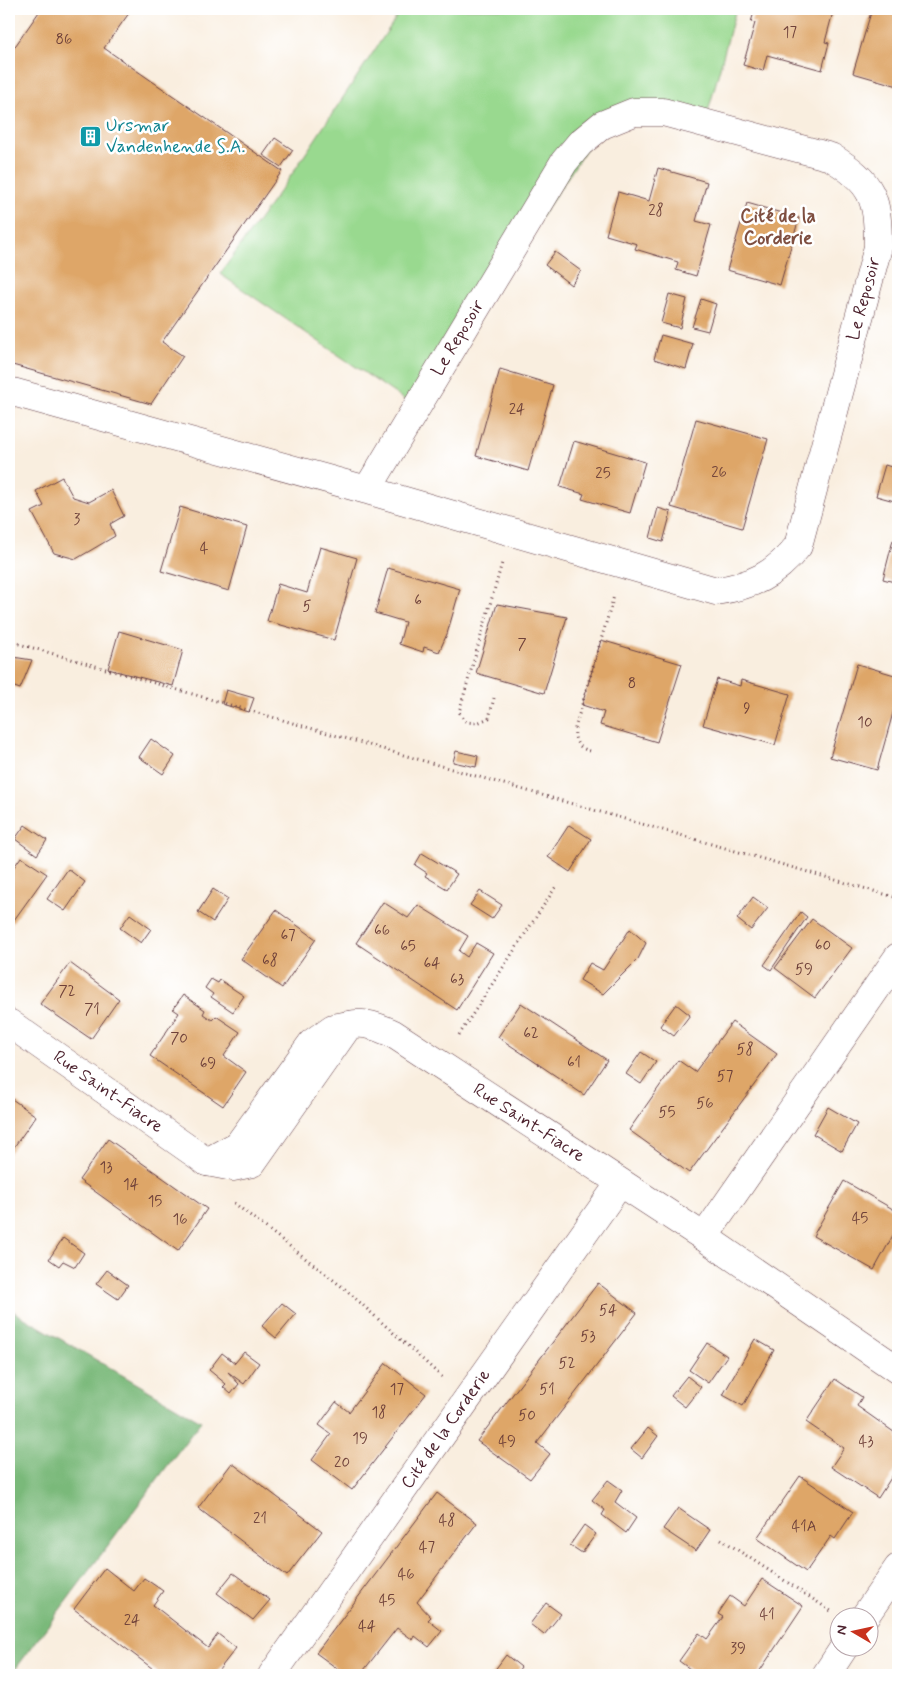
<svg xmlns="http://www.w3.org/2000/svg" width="907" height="1684" font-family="Mynerve,sans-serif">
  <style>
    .green { fill: #99d98f; stroke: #727c5d }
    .forest { fill: #7ab97a; stroke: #626c52 }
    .building { fill: #dea667 }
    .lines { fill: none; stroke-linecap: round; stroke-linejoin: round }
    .minor-casing { stroke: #643e46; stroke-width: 29 }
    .path { stroke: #643e46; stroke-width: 3; stroke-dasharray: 1 4; stroke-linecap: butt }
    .minor { stroke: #fff; stroke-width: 28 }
    .labels { text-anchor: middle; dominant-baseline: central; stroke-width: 5; stroke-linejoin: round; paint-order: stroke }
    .number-label { font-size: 15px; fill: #6f413a }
    .culture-label { font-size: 18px; fill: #0d838f; stroke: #fff; text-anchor: start }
    .street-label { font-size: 18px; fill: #4a1f2b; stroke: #fff }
    .neighbourhood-label { font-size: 19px; font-weight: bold; fill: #7e4e40; stroke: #fff }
  </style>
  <rect width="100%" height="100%" fill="#fff"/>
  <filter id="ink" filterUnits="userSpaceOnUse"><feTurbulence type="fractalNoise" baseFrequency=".02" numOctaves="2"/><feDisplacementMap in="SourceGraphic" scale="10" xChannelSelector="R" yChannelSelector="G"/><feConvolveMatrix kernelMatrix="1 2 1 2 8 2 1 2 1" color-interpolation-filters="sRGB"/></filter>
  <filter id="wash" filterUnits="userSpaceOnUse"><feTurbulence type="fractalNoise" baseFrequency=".0096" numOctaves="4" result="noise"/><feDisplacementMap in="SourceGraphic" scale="20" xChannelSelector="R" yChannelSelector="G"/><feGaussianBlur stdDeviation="1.12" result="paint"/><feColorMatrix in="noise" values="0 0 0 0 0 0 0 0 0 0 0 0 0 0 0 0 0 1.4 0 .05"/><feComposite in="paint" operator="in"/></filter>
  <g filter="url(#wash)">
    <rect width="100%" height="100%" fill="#f9eedf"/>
    <path class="green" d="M402 9H736L705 123 602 125 416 408 220 274 292 174Z"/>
    <path class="forest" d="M9 1309 201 1421 11 1675H9Z"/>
    <g id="blocks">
      <g class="building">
        <path d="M41 9H132L104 48 282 171 162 342 183 356 151 404 9 364V55Z"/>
        <path d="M755 9H821L833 12 825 42 829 43 822 70 767 55 763 71 743 65 755 23 751 22Z"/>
        <path d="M872 9H898V86L853 73Z"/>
        <path d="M275 138 293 150 281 167 263 155Z"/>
        <path d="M658 168 707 182 696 221 711 225 696 276 676 270 678 262 635 249 637 244 606 235 618 192 649 201Z"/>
        <path d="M747 203 799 218 780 285 727 270Z"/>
        <path d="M555 252 581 271 571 285 545 265Z"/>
        <path d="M669 294 687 299 680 328 661 323Z"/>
        <path d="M701 299 716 304 708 331 692 327Z"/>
        <path d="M661 335 693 344 686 369 654 359Z"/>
        <path d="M500 369 553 385 528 471 476 456Z"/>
        <path d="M696 419 768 439 742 528 671 507Z"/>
        <path d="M574 441 645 462 630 513 582 499 584 494 560 487Z"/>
        <path d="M885 465 898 469V502L876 496Z"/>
        <path d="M62 477 73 497 89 502 111 490 124 516 110 524 115 536 76 559 54 553 32 512 44 506 36 491Z"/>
        <path d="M180 507 247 527 229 591 161 571Z"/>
        <path d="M658 508 671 512 663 542 650 538Z"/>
        <path d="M893 540 898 542V583L883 579Z"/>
        <path d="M320 547 357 558 334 640 267 621 278 584 307 593Z"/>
        <path d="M388 568 460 589 447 634 439 652 424 647 423 652 399 644 405 622 375 613Z"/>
        <path d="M497 604 567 617 544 693 476 673Z"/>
        <path d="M119 631 183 650 173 686 108 669Z"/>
        <path d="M601 640 682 664 657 742 600 725 604 712 582 705Z"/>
        <path d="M13 657 32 660 20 689 9 685V666Z"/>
        <path d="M857 664 898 676V695L877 770 830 757Z"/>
        <path d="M717 679 740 686 741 680 790 694 775 745 703 725Z"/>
        <path d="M226 690 254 698 249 712 222 704Z"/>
        <path d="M151 739 175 756 163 774 139 757Z"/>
        <path d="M456 751 478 756 476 767 453 762Z"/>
        <path d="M25 825 47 840 37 855 15 839Z"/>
        <path d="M569 825 591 839 570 872 548 857Z"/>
        <path d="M422 853 457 874 447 889 425 876 427 873 415 865Z"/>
        <path d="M21 857 47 874 9 927V874Z"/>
        <path d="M68 869 85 882 65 911 47 899Z"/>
        <path d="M213 889 228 899 213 922 198 912Z"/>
        <path d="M480 891 502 905 492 919 470 905Z"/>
        <path d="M753 897 768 908 751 930 737 919Z"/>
        <path d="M383 902 408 918 418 905 468 936 459 951 467 957 476 943 493 953 457 1010 356 943Z"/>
        <path d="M276 910 316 939 282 988 241 959Z"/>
        <path d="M801 912 807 917 771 970 764 965Z"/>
        <path d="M130 914 151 929 141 943 120 928Z"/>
        <path d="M812 919 852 948 815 998 775 968Z"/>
        <path d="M630 929 646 943 638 959 603 994 580 980 590 963 603 970Z"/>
        <path d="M70 963 119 999 91 1039 40 1004Z"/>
        <path d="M211 979 218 983 220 980 244 996 233 1012 211 997 213 994 205 988Z"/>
        <path d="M183 995 205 1010 203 1014 212 1020 216 1016 240 1032 224 1056 246 1072 223 1106 150 1056 179 1013 173 1009Z"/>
        <path d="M521 1003 607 1060 584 1095 498 1037Z"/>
        <path d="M676 1004 690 1015 674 1036 660 1026Z"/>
        <path d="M732 1022 777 1054 689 1173 629 1130 678 1060 695 1072Z"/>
        <path d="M641 1052 656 1062 641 1084 626 1074Z"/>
        <path d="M9 1097 36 1116 9 1154Z"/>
        <path d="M828 1107 857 1124 842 1151 813 1134Z"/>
        <path d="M108 1139 207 1209 178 1251 79 1180Z"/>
        <path d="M844 1181 898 1212V1226L874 1270 813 1236Z"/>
        <path d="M63 1238 84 1253 75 1267 63 1261 59 1266 49 1259Z"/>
        <path d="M107 1270 128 1285 118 1299 96 1284Z"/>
        <path d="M598 1283 637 1313 537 1443 550 1454 530 1479 477 1441Z"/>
        <path d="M282 1303 296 1314 276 1338 262 1326Z"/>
        <path d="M755 1339 774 1350 743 1406 723 1395Z"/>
        <path d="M707 1343 727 1356 708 1383 689 1370Z"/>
        <path d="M244 1352 259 1363 244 1384 228 1372 239 1384 231 1394 223 1387 226 1384 209 1370 222 1353 235 1363Z"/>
        <path d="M386 1363 426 1394 352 1490 312 1460 331 1434 319 1425 336 1402 349 1412Z"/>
        <path d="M687 1376 701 1387 685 1407 671 1396Z"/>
        <path d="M835 1379 862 1397 857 1406 898 1435V1467L878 1498 831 1467 844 1448 806 1422Z"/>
        <path d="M648 1428 658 1436 642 1458 631 1449Z"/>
        <path d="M232 1463 322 1531 287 1576 198 1508Z"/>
        <path d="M800 1476 853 1512 835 1539 831 1536 806 1572 757 1538Z"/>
        <path d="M608 1480 622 1490 615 1502 636 1518 626 1533 602 1515 605 1510 592 1500Z"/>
        <path d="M437 1493 477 1523 417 1602 431 1617 428 1620 442 1631 429 1647 415 1636 413 1640 397 1628 360 1675H346L316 1653Z"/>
        <path d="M678 1508 710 1530 696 1551 663 1529Z"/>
        <path d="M584 1525 596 1534 582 1553 570 1545Z"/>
        <path d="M105 1568 134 1591 144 1578 163 1591 153 1605 208 1648 218 1634 236 1648 215 1675H161L74 1609Z"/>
        <path d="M233 1573 270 1600 253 1620 217 1593Z"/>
        <path d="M762 1579 803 1606 757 1675H692L694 1672 679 1661 699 1633 707 1639 723 1617 718 1614 730 1596 744 1606Z"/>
        <path d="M546 1603 561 1614 544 1635 530 1624Z"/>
        <path d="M506 1655 521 1667 515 1675H491Z"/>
      </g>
    </g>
  </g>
  <g filter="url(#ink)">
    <use href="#blocks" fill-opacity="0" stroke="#643e46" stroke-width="1"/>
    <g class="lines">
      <defs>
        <g id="minor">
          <path d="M9 391 367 490 716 591C752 586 775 575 798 546L878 247C878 198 873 183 831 157L663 112H634L602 125 580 143 564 162 367 490"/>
          <path d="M9 1023 207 1162 233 1167 252 1163 349 1025C365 1021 378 1027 392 1033L704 1237 898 1370"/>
          <path d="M207 1162 238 1145 312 1043 333 1028 349 1025"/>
          <path d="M704 1237 898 957"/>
          <path d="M865 1616 898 1568"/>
          <path d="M272 1675 620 1183"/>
          <path d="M826 1675 845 1646"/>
        </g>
      </defs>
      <use href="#minor" class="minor-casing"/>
      <g class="path">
        <path d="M9 641 898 898"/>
        <path d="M494 698 489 718 477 723 466 722 459 712 502 563"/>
        <path d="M590 751C577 747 574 741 575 728L614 596"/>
        <path d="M459 1035 557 885"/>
        <path d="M234 1203 345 1289 442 1377"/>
        <path d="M721 1539 831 1611"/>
      </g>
      <use href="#minor" class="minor"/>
    </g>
  </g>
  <defs>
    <symbol id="building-square" viewBox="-11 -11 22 22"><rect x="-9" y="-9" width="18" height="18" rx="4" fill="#0f9aa8" stroke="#fff"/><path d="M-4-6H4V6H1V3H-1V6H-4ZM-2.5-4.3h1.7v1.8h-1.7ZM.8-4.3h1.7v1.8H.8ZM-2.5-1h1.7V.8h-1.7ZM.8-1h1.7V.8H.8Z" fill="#fff"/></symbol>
  </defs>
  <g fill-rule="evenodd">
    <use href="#building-square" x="78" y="124" width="25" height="25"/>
  </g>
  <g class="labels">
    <g class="number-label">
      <text x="790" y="33">17</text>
      <text x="64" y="40">86</text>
      <text x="656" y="211">28</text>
      <text x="517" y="410">24</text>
      <text x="719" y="473">26</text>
      <text x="603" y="474">25</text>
      <text x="77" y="520">3</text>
      <text x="204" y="549">4</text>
      <text x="418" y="601">6</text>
      <text x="307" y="607">5</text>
      <text x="522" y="645">7</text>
      <text x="632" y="684">8</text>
      <text x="747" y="709">9</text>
      <text x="865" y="723">10</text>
      <text x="382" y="931">66</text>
      <text x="288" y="936">67</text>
      <text x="823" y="946">60</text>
      <text x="408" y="947">65</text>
      <text x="270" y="961">68</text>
      <text x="432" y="964">64</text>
      <text x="804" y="970">59</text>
      <text x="457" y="980">63</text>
      <text x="67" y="992">72</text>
      <text x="92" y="1010">71</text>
      <text x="531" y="1034">62</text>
      <text x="179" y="1039">70</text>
      <text x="745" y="1050">58</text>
      <text x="574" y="1063">61</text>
      <text x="208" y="1064">69</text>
      <text x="725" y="1077">57</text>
      <text x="705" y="1104">56</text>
      <text x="667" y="1113">55</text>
      <text x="106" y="1168">13</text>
      <text x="131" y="1185">14</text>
      <text x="155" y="1202">15</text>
      <text x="860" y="1219">45</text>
      <text x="180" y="1220">16</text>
      <text x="608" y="1311">54</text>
      <text x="588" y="1337">53</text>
      <text x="567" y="1364">52</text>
      <text x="397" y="1390">17</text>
      <text x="547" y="1390">51</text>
      <text x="379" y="1413">18</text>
      <text x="527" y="1416">50</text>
      <text x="360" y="1439">19</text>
      <text x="507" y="1442">49</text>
      <text x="866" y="1442">43</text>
      <text x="342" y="1463">20</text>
      <text x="260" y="1519">21</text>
      <text x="447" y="1521">48</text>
      <text x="804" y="1527">41A</text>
      <text x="427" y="1548">47</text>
      <text x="406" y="1575">46</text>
      <text x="387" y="1601">45</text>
      <text x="767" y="1615">41</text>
      <text x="132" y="1621">24</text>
      <text x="367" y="1627">44</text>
      <text x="738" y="1649">39</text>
    </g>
    <g class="culture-label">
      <text x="106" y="126">Ursmar<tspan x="106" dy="21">Vandenhende S.A.</tspan></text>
    </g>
    <g class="street-label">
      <text transform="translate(864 299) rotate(-75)">Le Reposoir</text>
      <text transform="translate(458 338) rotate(-59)">Le Reposoir</text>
      <text transform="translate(108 1092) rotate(35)">Rue Saint-Fiacre</text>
      <text transform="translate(529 1123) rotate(33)">Rue Saint-Fiacre</text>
      <text transform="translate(446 1429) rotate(-55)">Cité de la Corderie</text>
    </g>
    <g class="neighbourhood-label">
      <text x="778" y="216">Cité de la<tspan x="778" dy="22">Corderie</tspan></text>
    </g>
  </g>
  <rect width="907" height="1684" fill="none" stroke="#fff" stroke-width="30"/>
  <g transform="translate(854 1632) rotate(279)"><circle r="24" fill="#ffffff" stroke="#b7a5aa"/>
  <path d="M0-4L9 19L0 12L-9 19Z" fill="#c8321e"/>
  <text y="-8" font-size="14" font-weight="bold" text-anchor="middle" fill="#4a1f2b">N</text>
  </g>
</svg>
